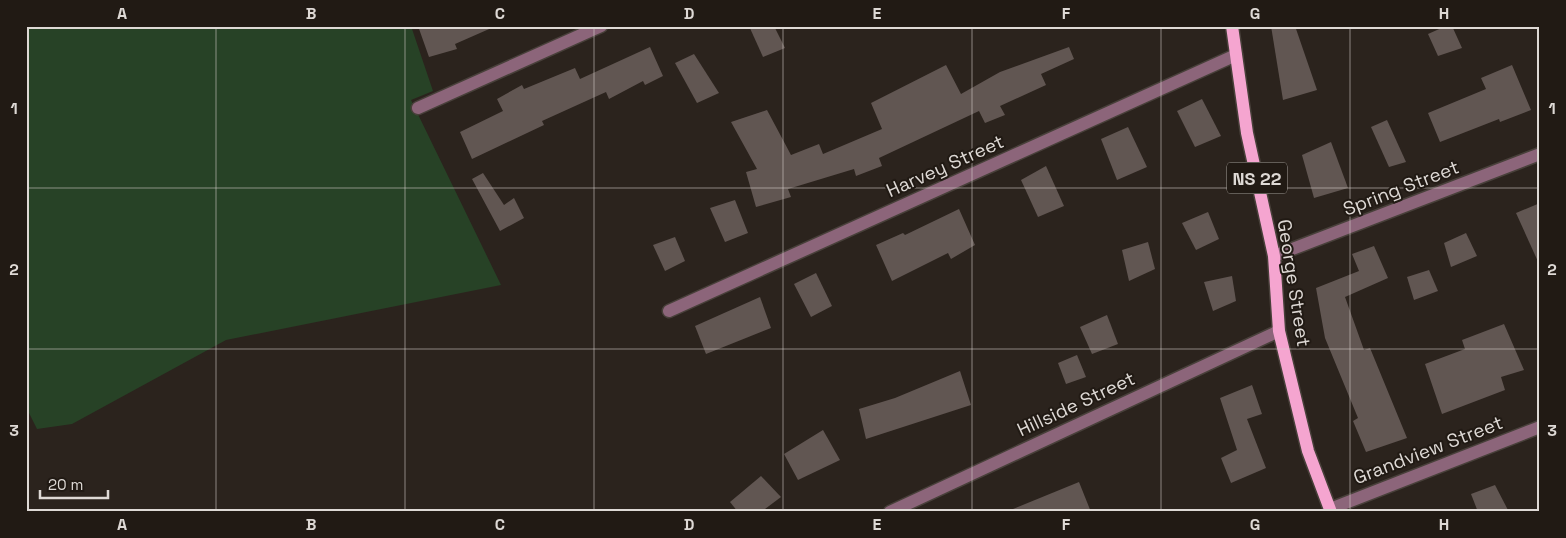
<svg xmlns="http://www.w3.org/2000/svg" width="1566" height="538" font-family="'Space Grotesk',sans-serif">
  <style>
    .green { fill: #274226 }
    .building { fill: #615652 }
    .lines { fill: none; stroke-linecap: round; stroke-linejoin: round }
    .minor-casing { stroke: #48403a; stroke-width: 15 }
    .major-casing { stroke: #48403a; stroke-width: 15 }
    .minor { stroke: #8c657a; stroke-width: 12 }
    .major { stroke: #f5a5d0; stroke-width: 12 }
    .grid { fill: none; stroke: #ded9d5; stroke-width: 1; stroke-opacity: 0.55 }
    .labels { text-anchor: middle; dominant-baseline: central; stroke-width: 4; stroke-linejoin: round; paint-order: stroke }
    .shield { fill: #211a14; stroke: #a5a09b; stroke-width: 1 }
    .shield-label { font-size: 18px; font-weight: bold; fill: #ded9d5 }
    .street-label { font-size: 19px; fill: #ded9d5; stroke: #211a14 }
    .neatline { fill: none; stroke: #ded9d5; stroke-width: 2 }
    .grid-label { font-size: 16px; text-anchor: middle; font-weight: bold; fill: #ded9d5 }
  </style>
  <rect width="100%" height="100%" fill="#2b231d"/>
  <path class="green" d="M26 26H411L433 91 411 100 501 285 226 340 72 424 37 429 26 407Z"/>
  <g class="building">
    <path d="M418 26H496L455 44 457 49 429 57Z"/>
    <path d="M749 26H774L785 48 763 57Z"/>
    <path d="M1271 26H1295L1317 90 1283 100Z"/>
    <path d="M1446 26H1452L1462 48 1438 56 1428 34Z"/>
    <path d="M650 47 663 76 645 85 643 81 609 99 606 92 542 121 544 125 472 159 460 132 503 111 497 99 522 85 524 89 575 68 580 79Z"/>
    <path d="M1069 47 1074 59 1041 74 1046 85 1000 106 1005 115 985 123 979 111 879 158 882 166 856 176 854 169 788 189 791 197 756 207 746 172 757 169 731 122 767 110 791 155 819 144 823 154 882 129 871 103 946 65 961 94 1000 72Z"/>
    <path d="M694 54 719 93 697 103 675 63Z"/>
    <path d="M1512 65 1531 110 1500 122 1499 119 1440 142 1428 113 1486 89 1481 78Z"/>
    <path d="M1202 99 1221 136 1195 147 1177 111Z"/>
    <path d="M1387 120 1406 162 1389 167 1371 127Z"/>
    <path d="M1128 127 1147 167 1117 180 1101 139Z"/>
    <path d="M1331 142 1348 188 1314 198 1302 155Z"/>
    <path d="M1046 166 1064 206 1038 217 1021 180Z"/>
    <path d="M483 173 504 205 514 198 524 218 500 231 472 179Z"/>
    <path d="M735 200 748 233 725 242 710 208Z"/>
    <path d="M1540 203V266L1516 213Z"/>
    <path d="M959 209 975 245 951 259 948 253 892 281 876 245 903 233 905 235Z"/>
    <path d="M1208 212 1219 239 1196 250 1182 223Z"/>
    <path d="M1466 233 1477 256 1451 267 1444 243Z"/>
    <path d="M675 237 685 261 665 271 653 245Z"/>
    <path d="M1148 242 1155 269 1129 281 1122 250Z"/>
    <path d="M1374 246 1388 278 1345 297 1364 350 1370 348 1407 438 1366 452 1353 421 1358 418 1325 338 1316 288 1359 271 1352 254Z"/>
    <path d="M1429 270 1438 291 1414 300 1407 277Z"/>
    <path d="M816 273 832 306 811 317 794 284Z"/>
    <path d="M1232 276 1236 301 1213 311 1204 282Z"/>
    <path d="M760 297 771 328 706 354 695 326Z"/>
    <path d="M1107 315 1118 344 1092 354 1080 327Z"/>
    <path d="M1504 324 1524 370 1501 377 1505 390 1442 414 1425 364 1465 349 1462 340Z"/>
    <path d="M1077 355 1086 377 1066 384 1058 363Z"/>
    <path d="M960 371 971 405 866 439 859 409 895 398Z"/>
    <path d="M1252 385 1262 414 1247 419 1266 468 1231 483 1221 458 1237 450 1220 398Z"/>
    <path d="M823 430 840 460 798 480 784 454Z"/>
    <path d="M761 476 781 497 761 512H738L730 502Z"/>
    <path d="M1079 482 1091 512H1009L1008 511Z"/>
    <path d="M1495 485 1509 512H1478L1471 494Z"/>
  </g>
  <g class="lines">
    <defs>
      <g id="minor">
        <path d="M418 108 601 26"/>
        <path d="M1274 256 1540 154"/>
        <path d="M669 311 1236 55"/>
        <path d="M1330 509 1540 427"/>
        <path d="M890 512 1279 331"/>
      </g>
      <path id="major" d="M1232 26 1247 133 1274 256 1279 331 1308 451 1331 512"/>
    </defs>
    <use href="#minor" class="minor-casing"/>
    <use href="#major" class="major-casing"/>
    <use href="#minor" class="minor"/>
    <use href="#major" class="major"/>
  </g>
  <path class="grid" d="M216 26V512M405 26V512M594 26V512M783 26V512M972 26V512M1161 26V512M1350 26V512M26 188H1540M26 349H1540"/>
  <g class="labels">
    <rect class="shield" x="1227" y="162.5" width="60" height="31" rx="4"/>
    <g class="shield-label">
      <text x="1257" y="178">NS 22</text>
    </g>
    <g class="street-label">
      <text transform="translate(945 166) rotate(-24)">Harvey Street</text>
      <text transform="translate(1401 188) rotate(-21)">Spring Street</text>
      <text transform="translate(1294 283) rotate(81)">George Street</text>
      <text transform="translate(1076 404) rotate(-25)">Hillside Street</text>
      <text transform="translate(1428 450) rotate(-21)">Grandview Street</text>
    </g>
  </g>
  <rect width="1566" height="538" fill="none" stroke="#211a14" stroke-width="55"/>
  <path d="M40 490v8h68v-8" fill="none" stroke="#ded9d5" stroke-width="2.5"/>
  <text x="48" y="490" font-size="15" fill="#ded9d5" stroke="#211a14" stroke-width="4" paint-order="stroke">20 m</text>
  <rect x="28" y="28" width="1510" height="482" class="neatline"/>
  <g class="grid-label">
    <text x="122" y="19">A</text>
    <text x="311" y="19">B</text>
    <text x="500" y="19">C</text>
    <text x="689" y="19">D</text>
    <text x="877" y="19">E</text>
    <text x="1066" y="19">F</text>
    <text x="1255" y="19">G</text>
    <text x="1444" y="19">H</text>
    <text x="14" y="114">1</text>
    <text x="1552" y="114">1</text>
    <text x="14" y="275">2</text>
    <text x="1552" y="275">2</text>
    <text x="14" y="436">3</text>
    <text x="1552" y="436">3</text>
    <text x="122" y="530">A</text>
    <text x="311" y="530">B</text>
    <text x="500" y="530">C</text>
    <text x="689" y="530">D</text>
    <text x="877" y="530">E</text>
    <text x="1066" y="530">F</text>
    <text x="1255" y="530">G</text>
    <text x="1444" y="530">H</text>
  </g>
</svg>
